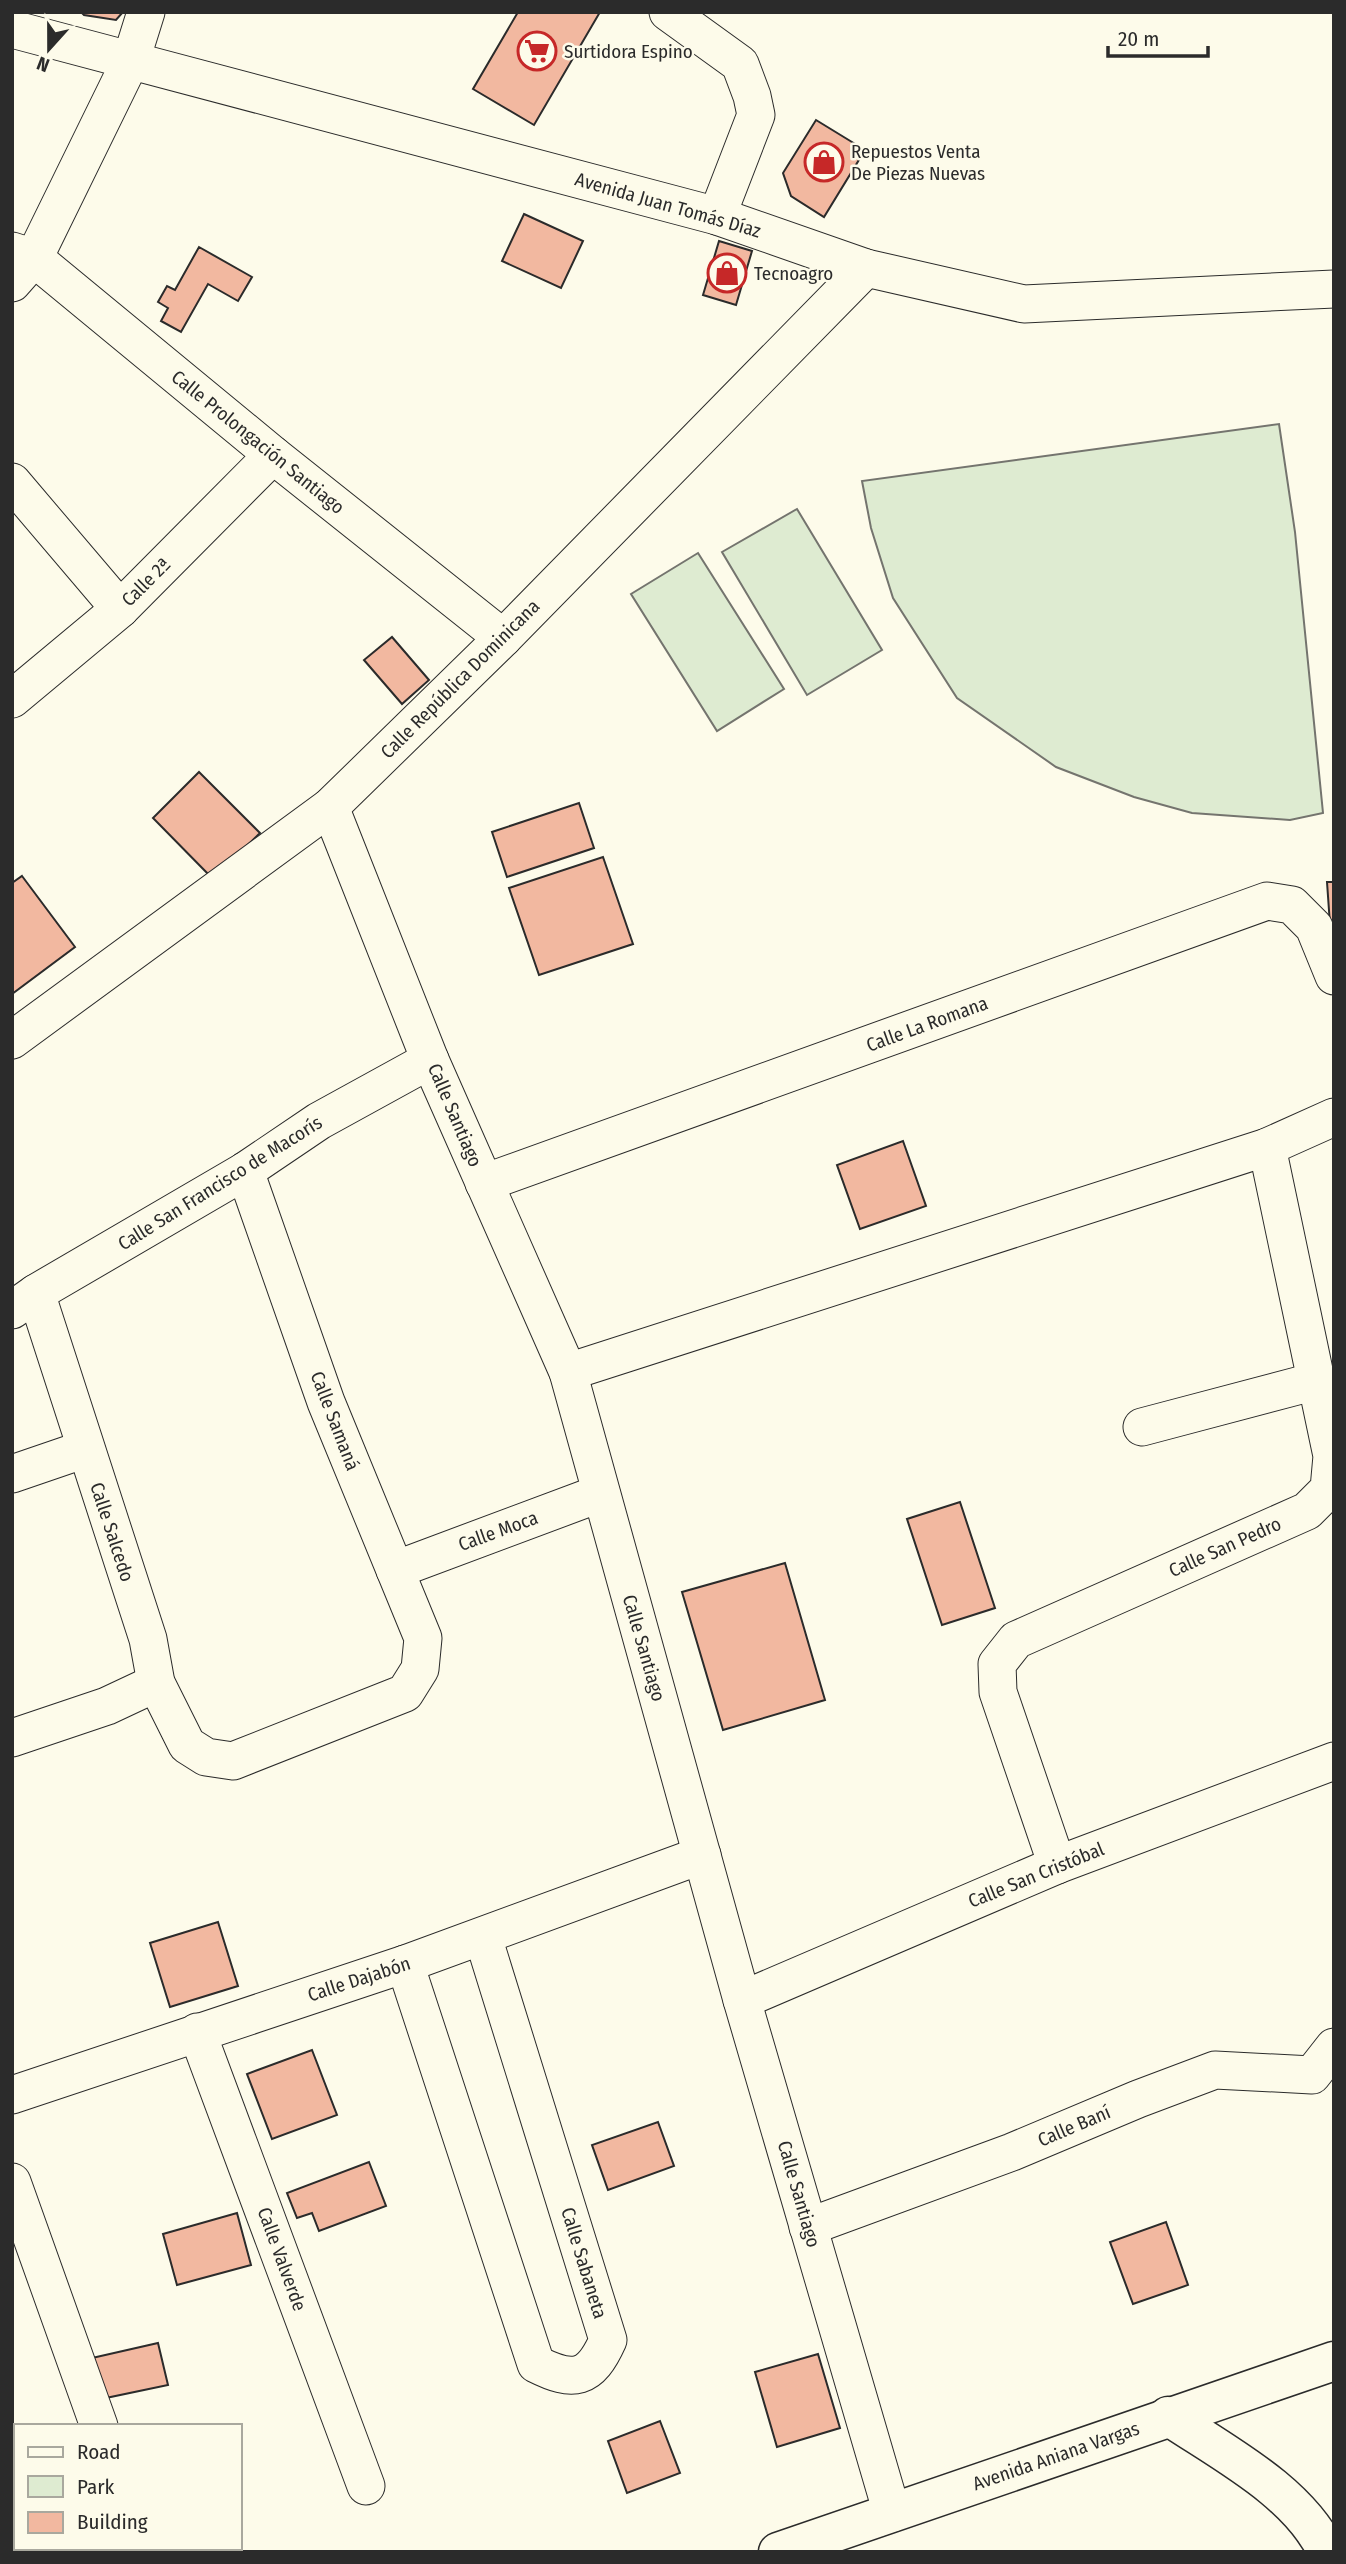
<svg xmlns="http://www.w3.org/2000/svg" width="1346" height="2564" font-family="'Fira Sans Condensed',sans-serif">
  <style>
    .green { fill: #deebd1; stroke: #74746e; stroke-width: 2 }
    .building { fill: #f2b8a0; stroke: #2b2b2b; stroke-width: 2 }
    .lines { fill: none; stroke-linecap: round; stroke-linejoin: round }
    .minor-casing { stroke: #2b2b2b; stroke-width: 39 }
    .major-casing { stroke: #2b2b2b; stroke-width: 41 }
    .minor { stroke: #fdfbea; stroke-width: 37 }
    .major { stroke: #fdfbea; stroke-width: 38 }
    .labels { text-anchor: middle; dominant-baseline: central; stroke-width: 5; stroke-linejoin: round; paint-order: stroke }
    .poi-label { font-size: 19px; fill: #2b2b2b; stroke: #fdfbea; text-anchor: start }
    .street-label { font-size: 19px; fill: #2b2b2b; stroke: #fdfbea }
  </style>
  <rect width="100%" height="100%" fill="#fdfbea"/>
  <g class="green">
    <path d="M1279 424 1295 532 1323 813 1290 820 1192 813 1134 797 1056 767 957 698 893 598 871 528 862 481Z"/>
    <path d="M797 509 882 650 807 695 722 552Z"/>
    <path d="M698 553 784 689 717 731 631 594Z"/>
  </g>
  <g class="building">
    <path d="M81 12H123L116 20 84 15Z"/>
    <path d="M518 12H600L534 125 473 89Z"/>
    <path d="M816 120 865 150 824 217 791 196 783 173Z"/>
    <path d="M524 214 583 241 561 288 502 261Z"/>
    <path d="M719 241 752 251 736 305 703 295Z"/>
    <path d="M199 247 252 277 238 301 208 284 181 332 161 321 168 308 158 302 167 286 175 290Z"/>
    <path d="M392 637 429 680 402 704 364 660Z"/>
    <path d="M199 772 260 833 213 879 153 818Z"/>
    <path d="M579 803 594 848 507 877 492 832Z"/>
    <path d="M603 857 633 944 539 975 509 888Z"/>
    <path d="M22 876 75 947 12 994V883Z"/>
    <path d="M1327 882H1334V953H1332Z"/>
    <path d="M903 1141 926 1206 860 1229 837 1165Z"/>
    <path d="M960 1502 995 1608 942 1625 907 1519Z"/>
    <path d="M785 1563 825 1700 723 1730 682 1592Z"/>
    <path d="M218 1922 238 1986 170 2007 150 1943Z"/>
    <path d="M312 2050 337 2115 272 2139 247 2074Z"/>
    <path d="M658 2122 674 2166 608 2190 592 2145Z"/>
    <path d="M369 2162 386 2206 319 2231 312 2213 297 2218 287 2193Z"/>
    <path d="M237 2213 251 2265 177 2285 163 2234Z"/>
    <path d="M1166 2222 1188 2285 1133 2304 1110 2242Z"/>
    <path d="M158 2343 168 2385 101 2399 92 2358Z"/>
    <path d="M818 2354 840 2428 777 2447 755 2372Z"/>
    <path d="M660 2421 680 2473 627 2493 608 2441Z"/>
  </g>
  <g class="lines">
    <defs>
      <g id="minor">
        <path d="M668 12 740 64 752 96 756 115 717 216"/>
        <path d="M12 29 717 216 866 268 1024 304 1334 289"/>
        <path d="M12 251 34 258 273 455 503 638"/>
        <path d="M12 283 34 258 131 60 146 12"/>
        <path d="M12 482 120 609"/>
        <path d="M12 699 120 609 273 455"/>
        <path d="M330 807 430 1060 568 1372 742 2000 892 2513"/>
        <path d="M12 1040 330 807 503 638 866 268"/>
        <path d="M484 1183 1267 901 1292 905 1314 927 1334 976"/>
        <path d="M36 1293 148 1639 156 1683 187 1745 206 1757 233 1761 405 1693 420 1669 423 1638 326 1402 245 1171"/>
        <path d="M12 1310 36 1293 245 1171 319 1121 430 1060"/>
        <path d="M568 1372 1267 1147 1334 1117"/>
        <path d="M1142 1427 1316 1381"/>
        <path d="M12 1474 85 1449"/>
        <path d="M395 1570 601 1493"/>
        <path d="M12 1738 107 1706 156 1683"/>
        <path d="M1057 1865 998 1692 997 1664 1016 1640 1307 1511 1329 1489 1332 1456 1267 1147"/>
        <path d="M405 1964 536 2364C574 2383 590 2380 608 2340L483 1937"/>
        <path d="M742 2000 1057 1865 1334 1761"/>
        <path d="M197 2032 366 2486"/>
        <path d="M12 2095 405 1964 702 1855"/>
        <path d="M12 2182 99 2426"/>
        <path d="M808 2227 1012 2152 1138 2099 1215 2070 1312 2075 1334 2047"/>
        <path d="M143 2548 144 2552"/>
      </g>
      <g id="major">
        <path d="M1168 2416C1223 2453 1298 2491 1327 2552"/>
        <path d="M778 2552 1334 2361"/>
      </g>
    </defs>
    <use href="#minor" class="minor-casing"/>
    <use href="#major" class="major-casing"/>
    <use href="#minor" class="minor"/>
    <use href="#major" class="major"/>
  </g>
  <defs>
    <symbol id="supermarket-ring" viewBox="-11 -11 22 22"><circle r="9.5" fill="#fdfbea" stroke="#c62828" stroke-width="1.5"/><path d="M-6-5.5h2.5l.6 2H6L4.5 2H-2.5L-4.4-4H-6ZM-1.5 3.2a1.3 1.3 0 1 0 .1 0ZM3 3.2a1.3 1.3 0 1 0 .1 0Z" fill="#c62828"/></symbol>
    <symbol id="shop-ring" viewBox="-11 -11 22 22"><circle r="9.5" fill="#fdfbea" stroke="#c62828" stroke-width="1.5"/><path d="M-5-2.5h2.3a2.7 3.5 0 0 1 5.4 0H5L5.5 6h-11ZM-1.5-2.5h3a1.5 2.3 0 0 0-3 0Z" fill="#c62828"/></symbol>
  </defs>
  <g fill-rule="evenodd">
    <use href="#supermarket-ring" x="515" y="29" width="44" height="44"/>
    <use href="#shop-ring" x="802" y="140" width="44" height="44"/>
    <use href="#shop-ring" x="705" y="251" width="44" height="44"/>
  </g>
  <g class="labels">
    <g class="poi-label">
      <text x="564" y="51">Surtidora Espino</text>
      <text x="851" y="151">Repuestos Venta<tspan x="851" dy="22">De Piezas Nuevas</tspan></text>
      <text x="754" y="273">Tecnoagro</text>
    </g>
    <g class="street-label">
      <text transform="translate(668 205) rotate(16)">Avenida Juan Tomás Díaz</text>
      <text transform="translate(258 442) rotate(39)">Calle Prolongación Santiago</text>
      <text transform="translate(146 582) rotate(-45)">Calle 2ª</text>
      <text transform="translate(460 679) rotate(-45)">Calle República Dominicana</text>
      <text transform="translate(927 1024) rotate(-20)">Calle La Romana</text>
      <text transform="translate(455 1115) rotate(67)">Calle Santiago</text>
      <text transform="translate(220 1183) rotate(-32)">Calle San Francisco de Macorís</text>
      <text transform="translate(335 1421) rotate(69)">Calle Samaná</text>
      <text transform="translate(498 1531) rotate(-20)">Calle Moca</text>
      <text transform="translate(112 1532) rotate(72)">Calle Salcedo</text>
      <text transform="translate(1225 1547) rotate(-24)">Calle San Pedro</text>
      <text transform="translate(644 1648) rotate(74)">Calle Santiago</text>
      <text transform="translate(1036 1875) rotate(-22)">Calle San Cristóbal</text>
      <text transform="translate(359 1979) rotate(-18)">Calle Dajabón</text>
      <text transform="translate(1074 2126) rotate(-23)">Calle Baní</text>
      <text transform="translate(799 2194) rotate(74)">Calle Santiago</text>
      <text transform="translate(282 2259) rotate(70)">Calle Valverde</text>
      <text transform="translate(584 2263) rotate(73)">Calle Sabaneta</text>
      <text transform="translate(1056 2456) rotate(-19)">Avenida Aniana Vargas</text>
    </g>
  </g>
  <rect width="1346" height="2564" fill="none" stroke="#2b2b2b" stroke-width="28"/>
  <rect x="14" y="2424" width="228" height="126" fill="#fdfbea" stroke="#a9a89e" stroke-width="2"/>
  <rect x="28" y="2447" width="35" height="10" fill="#fdfbea" stroke="#a9a89e" stroke-width="2"/>
  <text x="77" y="2459" font-size="21" fill="#2b2b2b">Road</text>
  <rect x="28" y="2476" width="35" height="21" fill="#deebd1" stroke="#a9a89e" stroke-width="2"/>
  <text x="77" y="2494" font-size="21" fill="#2b2b2b">Park</text>
  <rect x="28" y="2512" width="35" height="21" fill="#f2b8a0" stroke="#a9a89e" stroke-width="2"/>
  <text x="77" y="2529" font-size="21" fill="#2b2b2b">Building</text>
  <g transform="translate(49 49) rotate(201)" stroke="#fdfbea" stroke-width="5" paint-order="stroke">
  <path d="M0-5L12 26L0 18L-12 26Z" fill="#2b2b2b"/>
  <text y="-10" font-size="19" font-weight="bold" text-anchor="middle" fill="#2b2b2b">N</text>
  </g>
  <path d="M1108 46v10h100v-10" fill="none" stroke="#2b2b2b" stroke-width="3.5"/>
  <text x="1118" y="46" font-size="21" fill="#2b2b2b" stroke="#fdfbea" stroke-width="5" paint-order="stroke">20 m</text>
</svg>
